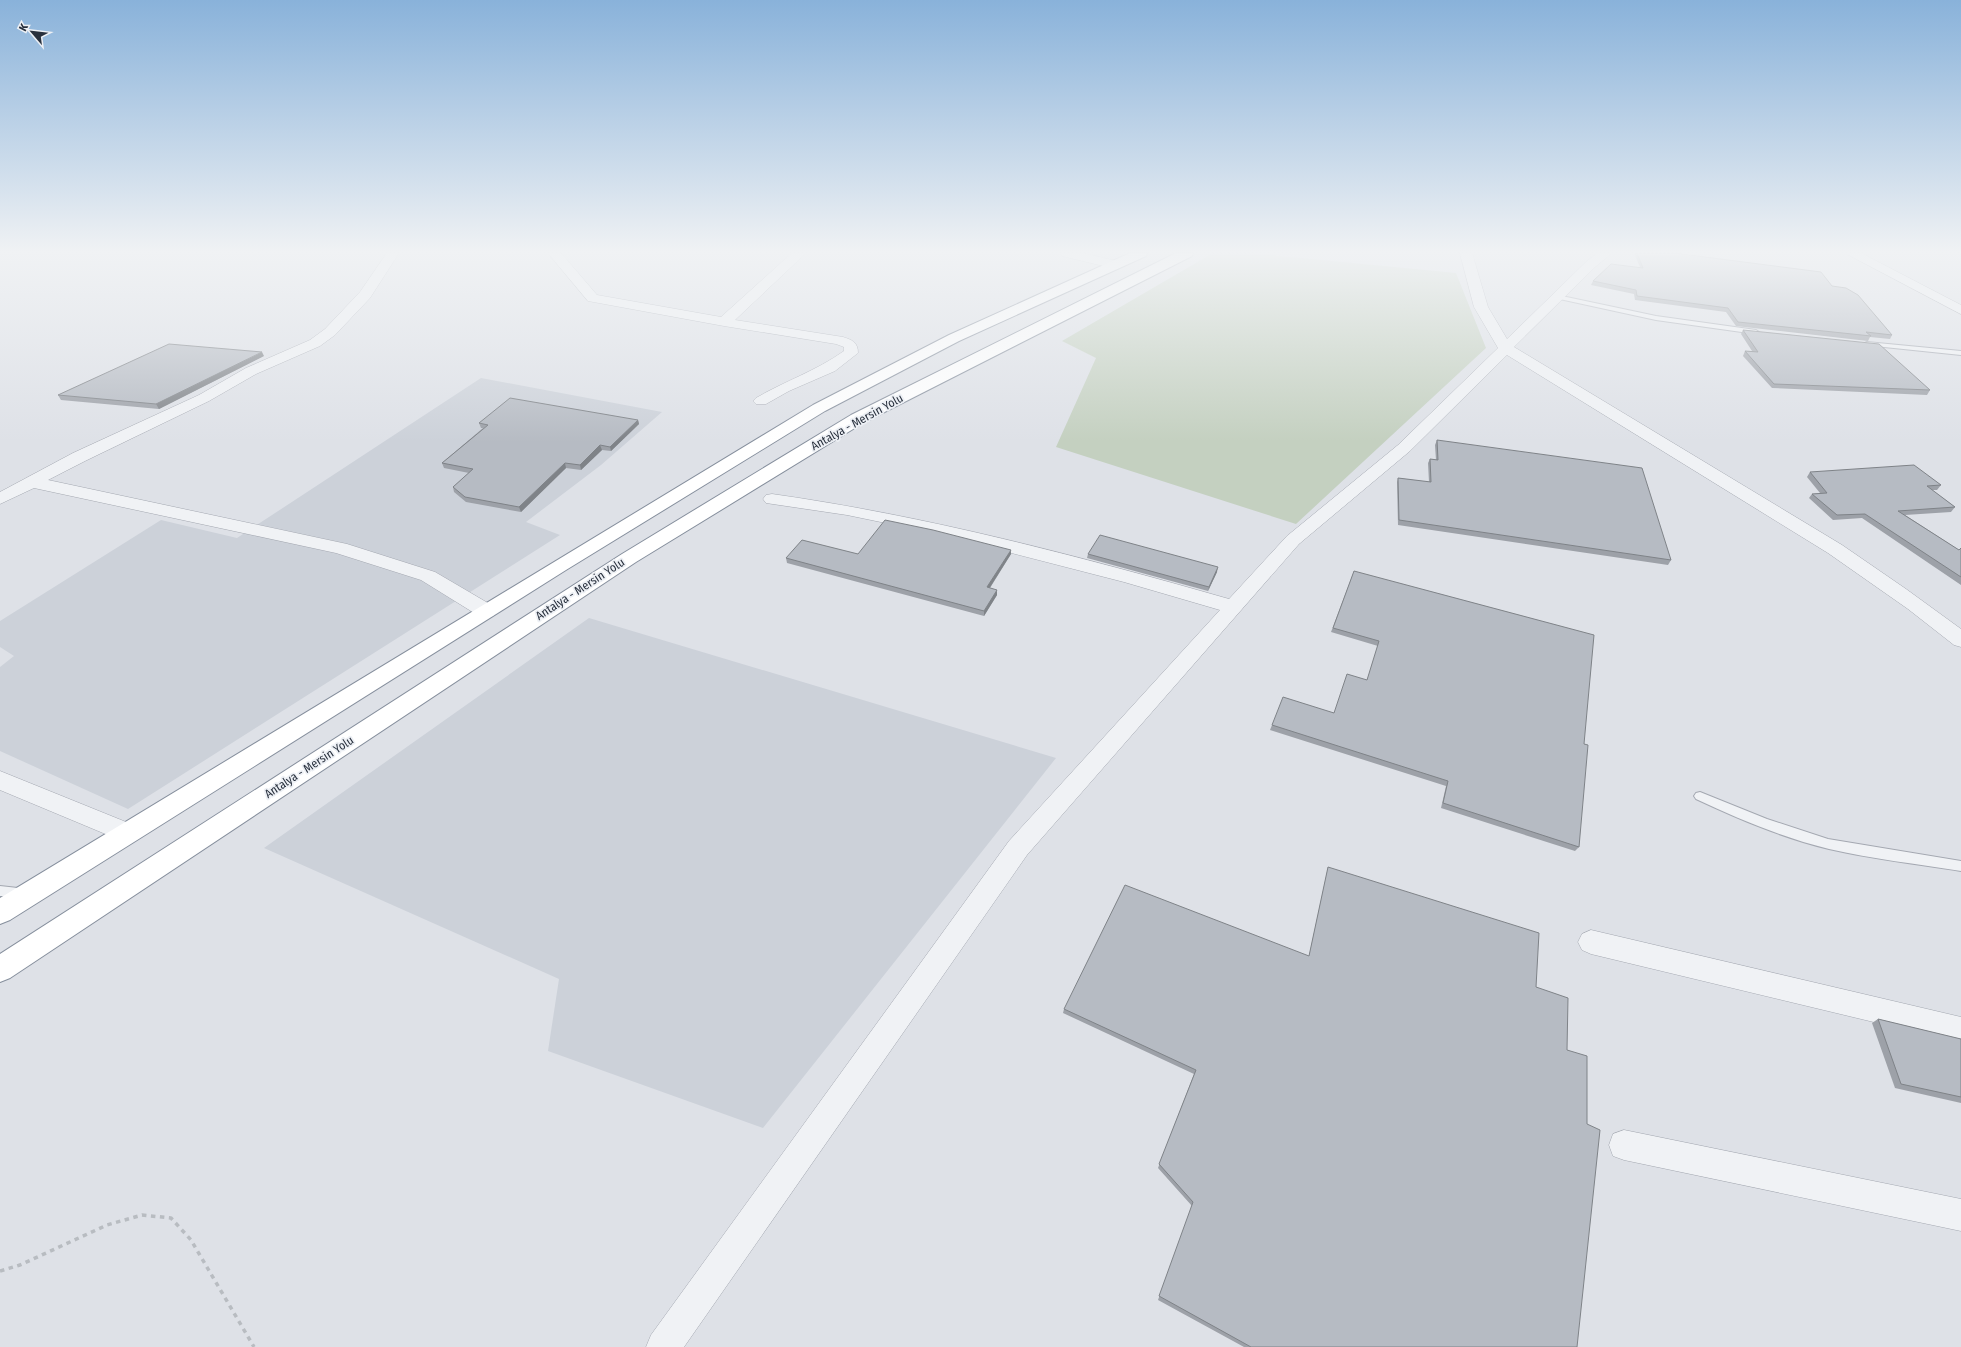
<svg xmlns="http://www.w3.org/2000/svg" width="1961" height="1347" font-family="'Fira Sans Condensed',sans-serif">
  <style>
    .built { fill: #ccd1d9 }
    .green { fill: #c4d0c0 }
    .lines { fill: none; stroke-linecap: round; stroke-linejoin: round }
    .service-casing { stroke: #a4a8b1; stroke-width: 2 }
    .minor-casing { stroke: #a4a8b1; stroke-width: 1 }
    .trunk-casing { stroke: #868f9d; stroke-width: 2 }
    .path { stroke: #b8bcc1; stroke-width: 3.5; stroke-dasharray: 4.5 4.5; stroke-linecap: butt }
    .service { fill: #f0f2f5; fill-rule: evenodd }
    .minor { fill: #f0f2f5; fill-rule: evenodd }
    .trunk { fill: #fff; fill-rule: evenodd }
    .wall { fill: #9da1a8 }
    .shaded-wall { fill: #7f8388 }
    .building { fill: #b6bbc3; stroke: #7f8388 }
    .labels { text-anchor: middle; dominant-baseline: central; stroke-width: 3.5; stroke-linejoin: round; paint-order: stroke }
    .street-label { font-size: 12px; fill: #28303d; stroke: #edf0f5 }
  </style>
  <rect width="100%" height="100%" fill="#dee1e7"/>
  <g class="built">
    <path d="M481 378 662 412 601 465 526 522 560 535 128 809 0 751V667L14 656 0 647V621L161 520 237 538Z"/>
    <path d="M589 618 1056 758 763 1128 548 1051 559 979 264 848Z"/>
  </g>
  <path class="green" d="M1213 253H1249L1456 273 1486 348 1296 524 1056 447 1096 358 1062 341Z"/>
  <g class="lines">
    <defs>
      <g id="service">
        <path d="M1557 295 1656 316 1756 330 1759 332 1756 334 1656 320 1555 298V296Z"/>
        <path d="M1867 342 1961 351V355L1865 345V343Z"/>
        <path d="M1700 792 1767 819 1828 839 1961 861V871C1917 864 1873 859 1829 849 1783 838 1739 819 1696 799L1694 796 1696 793Z"/>
        <path d="M0 886 27 889 29 893 27 897 23 898 0 896Z"/>
      </g>
      <g id="minor">
        <path d="M387 253H399L370 298 335 335 320 346 256 374 209 401 85 461 48 480 347 544 435 572 493 606 496 611 493 616 486 617 479 616 421 580 336 553 34 488 0 504V492L73 453 199 395 246 368 310 340 325 329 360 292Z"/>
        <path d="M548 253H561L597 295 721 317 792 253H806L735 320 843 337C852 340 858 342 858 353L835 371 789 391 766 404H756L753 401 756 398C785 381 816 371 844 351V347L836 344 724 326 588 301Z"/>
        <path d="M1060 253H1083L1120 262 1122 265 1116 269 1062 256Z"/>
        <path d="M1460 253H1472L1488 307 1507 339 1587 261 1598 253H1612L1595 267 1514 347 1842 545 1906 589 1961 629V647L1954 645 1908 609 1828 553 1507 355 1410 451 1299 544 1027 855 684 1347H646L651 1335 1009 841 1220 610 1124 582 934 533 847 515 766 503 763 499 766 495 772 494C927 516 1079 556 1229 599L1287 536 1398 445 1498 348 1474 307Z"/>
        <path d="M1845 253H1861L1961 305V314Z"/>
        <path d="M0 771 136 826 139 833 136 840 127 843 0 790Z"/>
        <path d="M1591 930 1961 1017V1043L1591 954 1582 950 1578 942 1582 934Z"/>
        <path d="M1624 1130 1961 1199V1231L1624 1160 1613 1156 1609 1145 1613 1134Z"/>
      </g>
      <g id="trunk">
        <path d="M1130 253H1147L1146 256 959 341 825 411 566 570 10 920 0 924V898L813 405 949 335Z"/>
        <path d="M1176 253H1193L1192 256 863 423 636 562 10 978 0 982V954L622 554 851 415Z"/>
      </g>
    </defs>
    <use href="#service" class="service-casing"/>
    <use href="#minor" class="minor-casing"/>
    <use href="#trunk" class="trunk-casing"/>
    <path class="path" d="M0 1271 20 1265 107 1225 142 1215 171 1218 191 1240 254 1347"/>
    <use href="#service" class="service"/>
    <use href="#minor" class="minor"/>
    <use href="#trunk" class="trunk"/>
  </g>
  <g class="wall">
    <path d="M1634 253H1674L1832 286 1892 335 1890 339 1870 337 1868 341 1736 326 1726 312 1635 300 1634 294 1591 285 1593 281 1640 267Z"/>
    <path d="M1743 330 1930 390 1927 395 1772 388 1743 356 1745 351H1752L1741 334Z"/>
    <path d="M264 356 159 409 61 400 58 395Z"/>
    <path d="M638 420 639 424 611 451 602 450 581 470 566 468 521 512 466 502 454 492 453 487 469 473 444 468 442 463 483 428H481L479 423Z"/>
    <path d="M1437 440 1671 560 1668 565 1398 525 1397 482 1398 478 1429 482 1428 463 1430 459 1436 460 1435 445Z"/>
    <path d="M1810 472 1941 485 1937 490H1932L1955 507 1951 512 1905 515 1959 550 1961 548V585L1862 518 1833 520 1809 498 1812 494 1820 493 1807 477Z"/>
    <path d="M858 554H1011L990 588 997 595 984 616 787 563 786 558Z"/>
    <path d="M1088 554 1217 572 1208 591 1087 558Z"/>
    <path d="M1354 571 1584 744 1579 847 1575 851 1441 808 1446 786 1270 730 1272 725 1334 713 1367 680 1378 646 1331 632Z"/>
    <path d="M1328 867 1536 987 1567 1050 1577 1347H1244L1158 1300 1192 1206 1158 1168 1194 1074 1063 1013 1064 1009 1309 956 1327 872Z"/>
    <path d="M1878 1019 1961 1039V1103L1895 1088 1872 1023Z"/>
  </g>
  <g class="shaded-wall">
    <path d="M262 352 264 356 159 409 156 404Z"/>
    <path d="M638 420 639 424 611 451 610 447Z"/>
    <path d="M600 445 602 450 581 470 580 465Z"/>
    <path d="M565 463 566 468 521 512 519 507Z"/>
    <path d="M1011 550V554L987 592V587Z"/>
    <path d="M1218 567 1217 572 1208 591 1209 587Z"/>
    <path d="M997 590V595L984 616V611Z"/>
  </g>
  <g class="building">
    <path d="M1637 253H1674L1821 272 1832 286 1846 288 1858 295 1892 335 1866 332 1871 336 1738 322 1728 308 1637 296 1636 290 1593 281 1611 264 1643 268Z"/>
    <path d="M1743 330 1879 344 1930 390 1774 384 1745 351 1758 352Z"/>
    <path d="M169 344 262 352 156 404 58 395Z"/>
    <path d="M510 398 638 420 610 447 600 445 580 465 565 463 519 507 465 497 453 487 473 469 442 463 488 425 479 423Z"/>
    <path d="M1437 440 1642 468 1671 560 1399 520 1398 478 1431 482 1430 459 1438 460Z"/>
    <path d="M1914 465 1941 485 1927 486 1955 507 1898 511 1959 550 1961 548V577L1865 514 1837 515 1812 494 1827 493 1810 472Z"/>
    <path d="M885 520 933 530 1011 550 987 587 997 590 984 611 786 558 802 540 858 554Z"/>
    <path d="M1100 535 1218 567 1209 587 1088 554Z"/>
    <path d="M1354 571 1594 635 1584 744 1588 745 1579 847 1443 803 1448 781 1272 725 1283 697 1334 713 1347 674 1367 680 1379 641 1333 628Z"/>
    <path d="M1328 867 1539 933 1536 987 1568 998 1567 1050 1587 1056V1124L1600 1130 1577 1347H1251L1159 1296 1193 1202 1159 1164 1196 1070 1064 1009 1125 885 1309 956Z"/>
    <path d="M1878 1019 1961 1039V1097L1901 1084Z"/>
  </g>
  <linearGradient id="sky" x2="0" y2="1"><stop stop-color="#89b2da"/><stop offset="0.57" stop-color="#f0f2f4"/><stop offset="1" stop-color="#f0f2f4" stop-opacity="0"/></linearGradient>
  <rect width="1961" height="442" fill="url(#sky)"/>
  <g class="labels">
    <g class="street-label">
      <text transform="translate(857 422) rotate(-29)">Antalya - Mersin Yolu</text>
      <text transform="translate(580 589) rotate(-33)">Antalya - Mersin Yolu</text>
      <text transform="translate(309 767) rotate(-33)">Antalya - Mersin Yolu</text>
    </g>
  </g>
  <g transform="translate(32 32) rotate(298)" stroke="#edf0f5" stroke-width="3" paint-order="stroke">
  <path d="M0-3L7 15L0 10L-7 15Z" fill="#28303d"/>
  <text y="-6" font-size="11" font-weight="bold" text-anchor="middle" fill="#28303d">K</text>
  </g>
</svg>
